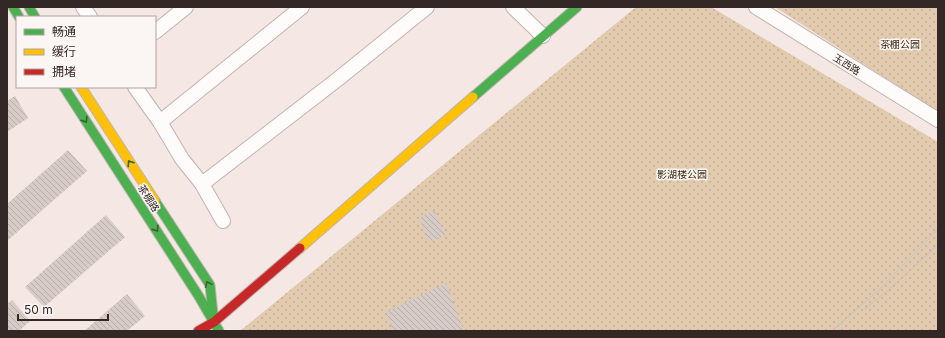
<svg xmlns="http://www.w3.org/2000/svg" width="945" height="338" font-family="Inter,'Noto Sans SC',sans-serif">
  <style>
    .park { fill: url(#park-dots) }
    .building { fill: url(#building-back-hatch) }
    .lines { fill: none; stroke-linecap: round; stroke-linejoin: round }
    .street-casing { stroke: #c0b4b1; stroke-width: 16 }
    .fast-casing { stroke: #c0b4b1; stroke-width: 11 }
    .slow-casing { stroke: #c0b4b1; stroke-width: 11 }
    .jam-casing { stroke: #c0b4b1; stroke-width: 11 }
    .street { stroke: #fefbfb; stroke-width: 14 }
    .fast { stroke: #4caf50; stroke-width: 9 }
    .slow { stroke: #ffc107; stroke-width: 9 }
    .jam { stroke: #c62828; stroke-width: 9 }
    .tram { stroke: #c6c2c1; stroke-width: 1 }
    .oneway { stroke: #3d5e36 }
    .labels { text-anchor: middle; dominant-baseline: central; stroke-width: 3; stroke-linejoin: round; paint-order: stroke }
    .park-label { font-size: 10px; fill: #39290f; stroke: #fbf5f3 }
    .street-label { font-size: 10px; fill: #332825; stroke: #fbf5f3 }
  </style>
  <defs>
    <pattern id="park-dots" width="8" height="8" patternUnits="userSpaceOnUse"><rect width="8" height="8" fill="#e1caae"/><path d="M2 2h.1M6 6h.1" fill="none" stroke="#c2ae96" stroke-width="1.8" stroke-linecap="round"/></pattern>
    <pattern id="building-back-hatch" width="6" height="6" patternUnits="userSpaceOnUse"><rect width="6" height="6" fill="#d6cbc6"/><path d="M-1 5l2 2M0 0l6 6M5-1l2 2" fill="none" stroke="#b8aeaa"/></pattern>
  </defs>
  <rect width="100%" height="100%" fill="#f5e7e3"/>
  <g class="park">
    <path d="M636 7H711L938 142V331H240Z"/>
    <path d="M775 7H938V112Z"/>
  </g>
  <g class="building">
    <path d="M15 96 28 118 7 132V101Z"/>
    <path d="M68 150 87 171 7 241V204Z"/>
    <path d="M434 210 445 235 429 242 419 218Z"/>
    <path d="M106 215 125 237 44 307 25 287Z"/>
    <path d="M446 283 464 331H393L386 312Z"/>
    <path d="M127 294 145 316 127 331H84Z"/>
    <path d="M12 300 30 321 19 331H7V304Z"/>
  </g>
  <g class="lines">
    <defs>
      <g id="street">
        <path d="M83 7 90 17"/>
        <path d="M513 7 543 36"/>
        <path d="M756 7 938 120"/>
        <path d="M155 32 186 7"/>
        <path d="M135 87 160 122 182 159 202 184 223 221"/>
        <path d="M160 122 302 7"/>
        <path d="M202 184 338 79 427 7"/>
      </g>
      <g id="fast">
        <path d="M13 7 19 17"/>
        <path d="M29 7 35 17"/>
        <path d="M64 87 198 295 219 331"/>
        <path d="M473 97 577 7"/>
        <path d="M155 201 210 285 213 314"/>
      </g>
      <g id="slow">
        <path d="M81 87 155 201"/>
        <path d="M300 248 473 97"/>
      </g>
      <path id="jam" d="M198 331 214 322 300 248"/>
    </defs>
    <use href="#street" class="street-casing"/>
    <use href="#fast" class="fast-casing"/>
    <use href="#slow" class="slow-casing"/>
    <use href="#jam" class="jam-casing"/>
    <use href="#street" class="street"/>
    <use href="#fast" class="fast"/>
    <use href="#slow" class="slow"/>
    <use href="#jam" class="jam"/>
    <g class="tram">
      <path d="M865 309 886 292 938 245"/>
      <path d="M832 331 881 288 938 229"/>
    </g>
  </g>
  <defs><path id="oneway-chevron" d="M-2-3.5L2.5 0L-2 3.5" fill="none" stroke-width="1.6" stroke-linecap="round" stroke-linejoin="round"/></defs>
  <g class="oneway">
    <use href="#oneway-chevron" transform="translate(85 120) rotate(57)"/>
    <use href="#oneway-chevron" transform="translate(130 163) rotate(-123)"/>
    <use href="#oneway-chevron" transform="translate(156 229) rotate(57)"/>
    <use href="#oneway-chevron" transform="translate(208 284) rotate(-114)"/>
  </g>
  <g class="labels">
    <g class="park-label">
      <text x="900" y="44">茶棚公园</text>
      <text x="682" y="174">影湖楼公园</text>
    </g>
    <g class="street-label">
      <text transform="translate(847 64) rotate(32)">玉西路</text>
      <text transform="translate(149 198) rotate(57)">茶棚路</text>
    </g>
  </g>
  <rect width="945" height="338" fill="none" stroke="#332825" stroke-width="16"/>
  <rect x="16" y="16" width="140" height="72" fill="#fbf5f3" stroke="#aba3a1"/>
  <rect x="24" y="29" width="20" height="6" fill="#4caf50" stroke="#aba3a1"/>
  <text x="52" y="36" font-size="12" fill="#332825">畅通</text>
  <rect x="24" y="49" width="20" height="6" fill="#ffc107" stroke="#aba3a1"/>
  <text x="52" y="56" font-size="12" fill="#332825">缓行</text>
  <rect x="24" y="69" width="20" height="6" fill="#c62828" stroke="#aba3a1"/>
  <text x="52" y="76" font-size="12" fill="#332825">拥堵</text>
  <path d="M18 314v6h90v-6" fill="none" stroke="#332825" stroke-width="2"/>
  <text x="24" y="314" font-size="12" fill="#332825" stroke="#fbf5f3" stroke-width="3" paint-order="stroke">50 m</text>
</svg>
